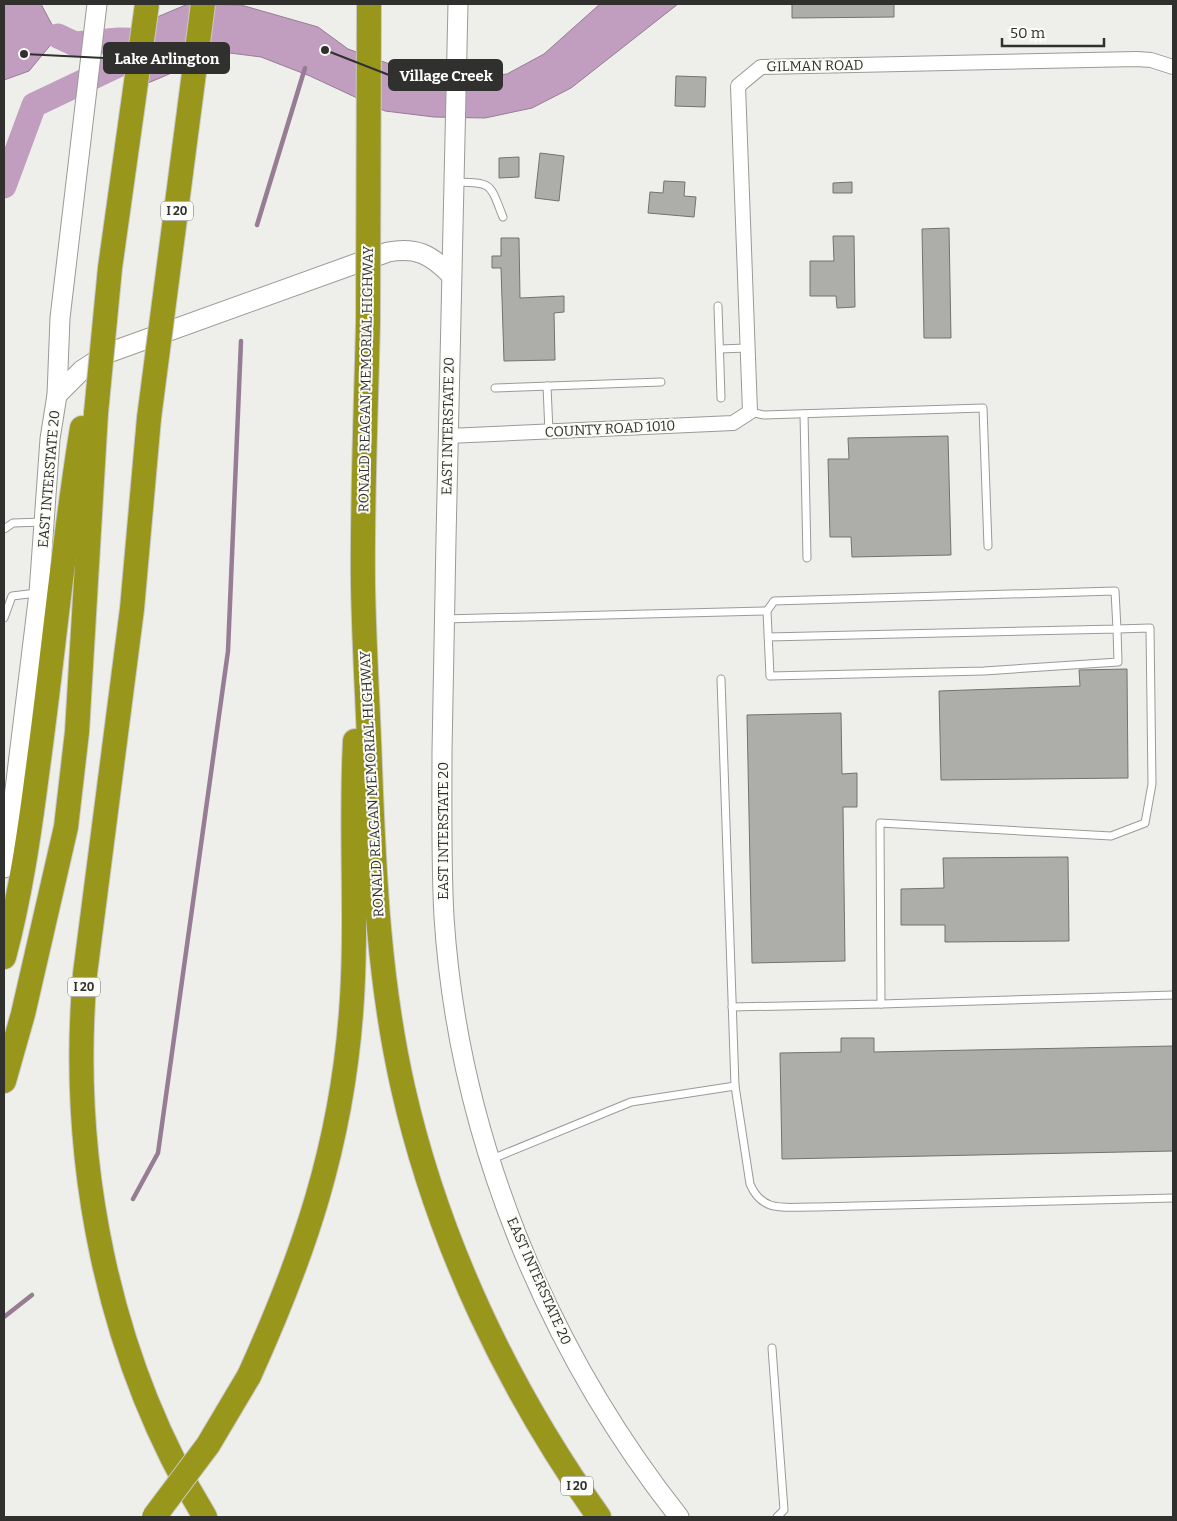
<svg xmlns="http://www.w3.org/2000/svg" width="1177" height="1521" font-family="Bitter,serif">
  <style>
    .water { fill: #c19dc0; stroke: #967c94 }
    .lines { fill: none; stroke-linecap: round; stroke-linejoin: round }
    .stream { stroke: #967c94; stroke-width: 4.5 }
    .river { stroke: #c19dc0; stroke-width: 25 }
    .building { fill: #adaeaa; stroke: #72726e }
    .lane-casing { stroke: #9a9a96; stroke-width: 9 }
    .street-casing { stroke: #9a9a96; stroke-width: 16 }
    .secondary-casing { stroke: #9a9a96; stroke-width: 21 }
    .highway-casing { stroke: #c9c9c9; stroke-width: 26 }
    .lane { stroke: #fff; stroke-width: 7 }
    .street { stroke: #fff; stroke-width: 14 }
    .secondary { stroke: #fff; stroke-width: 19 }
    .highway { stroke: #98971c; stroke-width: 24 }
    .highway-bridge-casing { stroke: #c9c9c9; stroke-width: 26; stroke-linecap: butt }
    .highway-bridge { stroke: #98971c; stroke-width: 24 }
    .labels { text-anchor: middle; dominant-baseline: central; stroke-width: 4; stroke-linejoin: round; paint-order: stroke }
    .shield { fill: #fbfbf7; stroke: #6d6d6a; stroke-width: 1 }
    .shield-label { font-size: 12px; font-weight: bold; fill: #30302e }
    .street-label { font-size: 14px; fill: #30302e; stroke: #fbfbf7 }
    .leader { fill: none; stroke: #30302e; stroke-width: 2 }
    .callout-dot { fill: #30302e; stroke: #fbfbf7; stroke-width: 2 }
    .callout { fill: #30302e; stroke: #30302e; stroke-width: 2 }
    .callout-label { font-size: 15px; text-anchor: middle; font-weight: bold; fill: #fff }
  </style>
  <rect width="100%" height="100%" fill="#eeeeea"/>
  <g class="water">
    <path d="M4 4H41L58 36 29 71 4 80Z"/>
    <path d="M188 4 241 5 318 27 348 49 398 67 442 76 481 77 507 74 544 54 600 4H678L571 88 532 108 485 118 434 117 385 111 310 76 261 57 230 53 207 58 148 83 143 23Z"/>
  </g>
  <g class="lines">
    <g class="stream">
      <path d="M257 225 305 68"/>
      <path d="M133 1199 158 1153 228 651 241 341"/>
      <path d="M4 1317 32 1295"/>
    </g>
    <g class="river">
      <path d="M58 36 75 44 119 40 163 41"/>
      <path d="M4 186 34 105 156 47"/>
    </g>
  </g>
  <g class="building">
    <path d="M792 4H894V17L792 18Z"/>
    <path d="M676 76 706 77 705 107 675 106Z"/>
    <path d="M540 153 564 156 559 201 535 198Z"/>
    <path d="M519 157V177L499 178V158Z"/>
    <path d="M664 181 685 182 684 196 696 197 694 217 648 213 650 192 663 193Z"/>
    <path d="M852 182V193H833V183Z"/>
    <path d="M949 228 951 338H924L922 229Z"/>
    <path d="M833 236H854L855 307 837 308 836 296H810V261H834Z"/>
    <path d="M501 238H519L520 298 564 296V312L554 313 555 360 504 361 501 268H492V256H501Z"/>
    <path d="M948 436 951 555 852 557 851 537H830L828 459H849L848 438Z"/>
    <path d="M1127 669 1128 778 941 780 939 691 1080 686 1079 670Z"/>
    <path d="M841 713 842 774 857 773V807H843L845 961 752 963 747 715Z"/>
    <path d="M1068 857 1069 941 945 942V925H901V889L944 888 943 858Z"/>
    <path d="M841 1038H874V1052L1173 1046V1151L782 1159 780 1053 841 1052Z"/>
  </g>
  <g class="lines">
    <defs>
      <g id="lane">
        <path d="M455 182C493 183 489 182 503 217"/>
        <path d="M718 306 721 398"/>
        <path d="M720 349 746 348"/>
        <path d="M547 386 549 432"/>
        <path d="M495 388 661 382"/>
        <path d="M750 412 764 415 983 408 988 546"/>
        <path d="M804 414 807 558"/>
        <path d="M4 529 13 523 43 522"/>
        <path d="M4 618 12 596 37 593"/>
        <path d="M444 619 767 611"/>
        <path d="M881 1004 1173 995"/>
        <path d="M732 1007 881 1004 880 823 1111 836 1145 823 1152 784 1150 628 1117 629 1115 591 774 601 767 611 770 676 984 671 1118 662 1117 629 768 637"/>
        <path d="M735 1086 750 1184C763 1215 788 1206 817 1207L1173 1198"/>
        <path d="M492 1159 631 1102 735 1086 721 679"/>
        <path d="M772 1348 784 1510 777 1517"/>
      </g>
      <path id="street" d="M448 436 733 423 750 412 738 86 761 67 1137 59 1151 60 1173 67"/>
      <g id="secondary">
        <path d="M458 4C454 182 450 361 446 539 444 610 443 681 442 752 442 807 441 862 444 917 458 1134 545 1347 679 1517"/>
        <path d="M57 395 82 370 108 353 388 252C416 247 430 254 450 274"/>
        <path d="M4 868 10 830 39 593 50 439 57 395 60 318 97 4"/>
      </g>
      <g id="highway">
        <path d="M368 323C366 410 362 498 363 585 364 645 368 706 370 766 374 875 379 982 403 1088 438 1242 508 1389 599 1517"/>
        <path d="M149 418 132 609 85 974C69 1160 107 1357 205 1517"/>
        <path d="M4 957C20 897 29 836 37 774 53 659 63 543 82 428"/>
        <path d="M4 1081 23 1014 66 827 77 732 96 413"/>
        <path d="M249 1376C304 1255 341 1146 351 1013 358 923 350 832 355 741"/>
      </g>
    </defs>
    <use href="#lane" class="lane-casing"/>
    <use href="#street" class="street-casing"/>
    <use href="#secondary" class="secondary-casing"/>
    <use href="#highway" class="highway-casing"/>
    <use href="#lane" class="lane"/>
    <use href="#street" class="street"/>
    <use href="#secondary" class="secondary"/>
    <use href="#highway" class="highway"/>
    <defs>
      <g id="highway-bridge">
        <path d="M368 323 369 4"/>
        <path d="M96 413 110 268 147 4"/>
        <path d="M149 418 203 4"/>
        <path d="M154 1517 208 1445 249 1376"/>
      </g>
    </defs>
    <use href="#highway-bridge" class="highway-bridge-casing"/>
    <use href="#highway-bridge" class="highway-bridge"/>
  </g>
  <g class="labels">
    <g class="shield">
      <rect x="161" y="201.5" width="32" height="19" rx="4"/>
      <rect x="68" y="977.5" width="32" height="19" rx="4"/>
      <rect x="561" y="1476.5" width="32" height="19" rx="4"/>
    </g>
    <g class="shield-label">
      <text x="177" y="211">I 20</text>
      <text x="84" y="987">I 20</text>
      <text x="577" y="1486">I 20</text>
    </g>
    <g class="street-label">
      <text transform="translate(815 66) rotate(-1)">GILMAN ROAD</text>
      <text transform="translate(366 379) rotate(-89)">RONALD REAGAN MEMORIAL HIGHWAY</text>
      <text transform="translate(448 426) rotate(-89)">EAST INTERSTATE 20</text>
      <text transform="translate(610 429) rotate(-3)">COUNTY ROAD 1010</text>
      <text transform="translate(49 479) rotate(-85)">EAST INTERSTATE 20</text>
      <text transform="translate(372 784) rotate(-93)">RONALD REAGAN MEMORIAL HIGHWAY</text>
      <text transform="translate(443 831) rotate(-90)">EAST INTERSTATE 20</text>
      <text transform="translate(539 1281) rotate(66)">EAST INTERSTATE 20</text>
    </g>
  </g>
  <path class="leader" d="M24 54L104 58M325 50L389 75"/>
  <g class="callout-dot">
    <circle cx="24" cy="54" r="5"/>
    <circle cx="325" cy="50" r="5"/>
  </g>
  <g class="callout">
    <rect x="104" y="43" width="125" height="30" rx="5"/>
    <rect x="389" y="60" width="113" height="30" rx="5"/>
  </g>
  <g class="callout-label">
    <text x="167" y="64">Lake Arlington</text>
    <text x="446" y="81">Village Creek</text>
  </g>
  <rect width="1177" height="1521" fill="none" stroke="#30302e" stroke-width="10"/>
  <path d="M1002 38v8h102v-8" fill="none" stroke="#30302e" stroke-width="2.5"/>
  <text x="1010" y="38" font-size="15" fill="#30302e" stroke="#fbfbf7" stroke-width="4" paint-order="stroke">50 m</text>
</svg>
